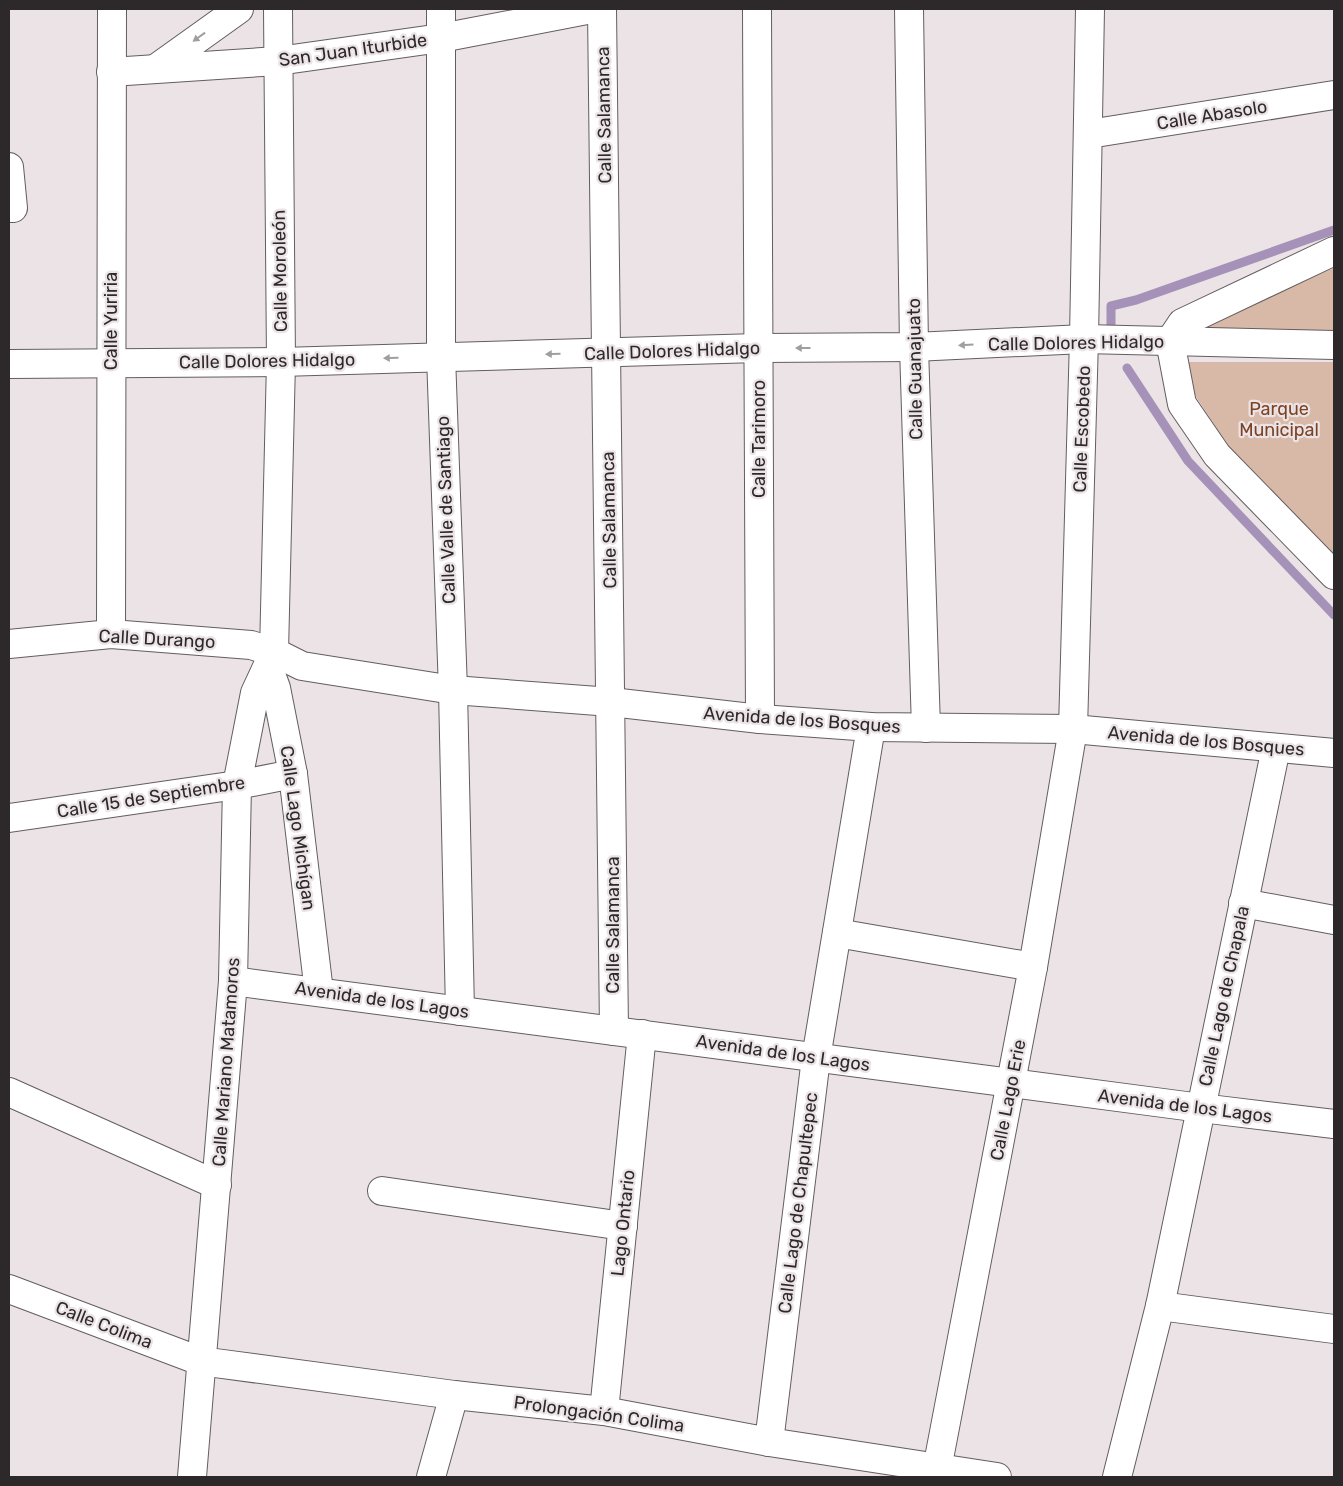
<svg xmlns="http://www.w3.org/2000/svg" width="1343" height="1486" font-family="Rubik,sans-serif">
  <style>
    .green { fill: #d8b8a7 }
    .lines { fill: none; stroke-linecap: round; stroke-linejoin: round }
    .stream { stroke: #a692b8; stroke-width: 9 }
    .minor-casing { stroke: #645d5f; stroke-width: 30 }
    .minor { stroke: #fff; stroke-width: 28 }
    .oneway { fill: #a09f9f }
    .labels { text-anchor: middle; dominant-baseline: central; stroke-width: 4.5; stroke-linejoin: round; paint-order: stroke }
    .street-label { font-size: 18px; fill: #2d292a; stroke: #ebe3e5 }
    .park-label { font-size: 18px; fill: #7c4323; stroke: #ebe3e5 }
  </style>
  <rect width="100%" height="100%" fill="#ebe3e5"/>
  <g class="green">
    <path d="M1334 268V338L1182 328Z"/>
    <path d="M1182 362H1334V557L1231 450 1196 397Z"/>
  </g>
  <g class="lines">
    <g class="stream">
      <path d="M1111 333V306L1136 300 1334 230"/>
      <path d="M1127 368 1188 461 1334 615"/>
    </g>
    <defs>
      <g id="minor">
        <path d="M441 9V356L453 690 460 1011"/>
        <path d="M602 9 614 1031"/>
        <path d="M757 9 760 719"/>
        <path d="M909 9 914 347 926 728"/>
        <path d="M158 67 239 9"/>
        <path d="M111 72 278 61 441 38 592 9"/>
        <path d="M1089 134 1334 95"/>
        <path d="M9 167 13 208H9"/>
        <path d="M1334 251 1182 323 1170 341 1182 404 1217 455 1334 575"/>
        <path d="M9 364 281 362 758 348 914 347 1084 339 1334 345"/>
        <path d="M111 634 112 9"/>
        <path d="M9 644 111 634 251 645 274 652 302 666 453 690 611 702 760 719 871 727 1073 729 1334 753"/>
        <path d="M268 666 276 688 293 774 319 992"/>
        <path d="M9 818 237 785 293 774"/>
        <path d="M1243 903 1334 920"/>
        <path d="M837 933 1033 967"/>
        <path d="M233 981 1201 1108 1334 1124"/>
        <path d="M9 1092 217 1185"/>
        <path d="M382 1191 623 1226"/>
        <path d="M9 1289 200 1361 454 1395 604 1411 769 1442 997 1477"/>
        <path d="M1160 1306 1334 1329"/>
        <path d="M604 1411 642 1034"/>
        <path d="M769 1442 816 1058 871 727"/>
        <path d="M937 1469 1033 967 1073 729 1084 339 1090 9"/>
        <path d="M192 1477 233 981 237 785 255 693 274 652 281 362 278 9"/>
        <path d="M431 1477 454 1395"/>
        <path d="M1117 1477 1160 1306 1276 748"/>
      </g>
    </defs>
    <use href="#minor" class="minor-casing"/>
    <use href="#minor" class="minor"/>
  </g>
  <defs><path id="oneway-solid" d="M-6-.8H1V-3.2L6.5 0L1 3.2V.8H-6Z" transform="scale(1.25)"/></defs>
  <g class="oneway">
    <use href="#oneway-solid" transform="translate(199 37) rotate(144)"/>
    <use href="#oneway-solid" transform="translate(966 345) rotate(177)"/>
    <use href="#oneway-solid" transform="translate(803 348) rotate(180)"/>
    <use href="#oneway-solid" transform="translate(553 354) rotate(179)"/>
    <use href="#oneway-solid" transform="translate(391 358) rotate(178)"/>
  </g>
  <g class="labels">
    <g class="street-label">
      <text transform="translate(353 50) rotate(-8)">San Juan Iturbide</text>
      <text transform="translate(604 115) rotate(-91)">Calle Salamanca</text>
      <text transform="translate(1212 115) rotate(-9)">Calle Abasolo</text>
      <text transform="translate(280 271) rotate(-91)">Calle Moroleón</text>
      <text transform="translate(111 321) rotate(-90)">Calle Yuriria</text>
      <text transform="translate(1076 343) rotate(-1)">Calle Dolores Hidalgo</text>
      <text transform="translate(672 351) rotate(-2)">Calle Dolores Hidalgo</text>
      <text transform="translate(267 361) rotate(-1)">Calle Dolores Hidalgo</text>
      <text transform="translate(915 369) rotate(-91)">Calle Guanajuato</text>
      <text transform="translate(1082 429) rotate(-88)">Calle Escobedo</text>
      <text transform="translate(759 439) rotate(-90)">Calle Tarimoro</text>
      <text transform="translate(446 510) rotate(-92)">Calle Valle de Santiago</text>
      <text transform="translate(609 520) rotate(-91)">Calle Salamanca</text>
      <text transform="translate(157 639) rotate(3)">Calle Durango</text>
      <text transform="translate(802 720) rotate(4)">Avenida de los Bosques</text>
      <text transform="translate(1206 741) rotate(5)">Avenida de los Bosques</text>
      <text transform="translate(151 797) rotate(-9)">Calle 15 de Septiembre</text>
      <text transform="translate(298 828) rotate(82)">Calle Lago Michígan</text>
      <text transform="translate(613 925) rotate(-90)">Calle Salamanca</text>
      <text transform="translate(1224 996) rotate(-78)">Calle Lago de Chapala</text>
      <text transform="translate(382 1000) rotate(8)">Avenida de los Lagos</text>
      <text transform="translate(783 1053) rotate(8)">Avenida de los Lagos</text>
      <text transform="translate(226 1062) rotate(-86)">Calle Mariano Matamoros</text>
      <text transform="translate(1008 1100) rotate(-79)">Calle Lago Erie</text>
      <text transform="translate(1185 1106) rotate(7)">Avenida de los Lagos</text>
      <text transform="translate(798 1203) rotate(-83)">Calle Lago de Chapultepec</text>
      <text transform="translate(623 1223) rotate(-84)">Lago Ontario</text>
      <text transform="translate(104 1325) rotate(21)">Calle Colima</text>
      <text transform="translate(599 1414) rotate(8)">Prolongación Colima</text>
    </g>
    <g class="park-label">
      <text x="1279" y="409">Parque<tspan x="1279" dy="21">Municipal</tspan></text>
    </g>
  </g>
  <rect width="1343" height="1486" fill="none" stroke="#2d292a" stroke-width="20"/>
</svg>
